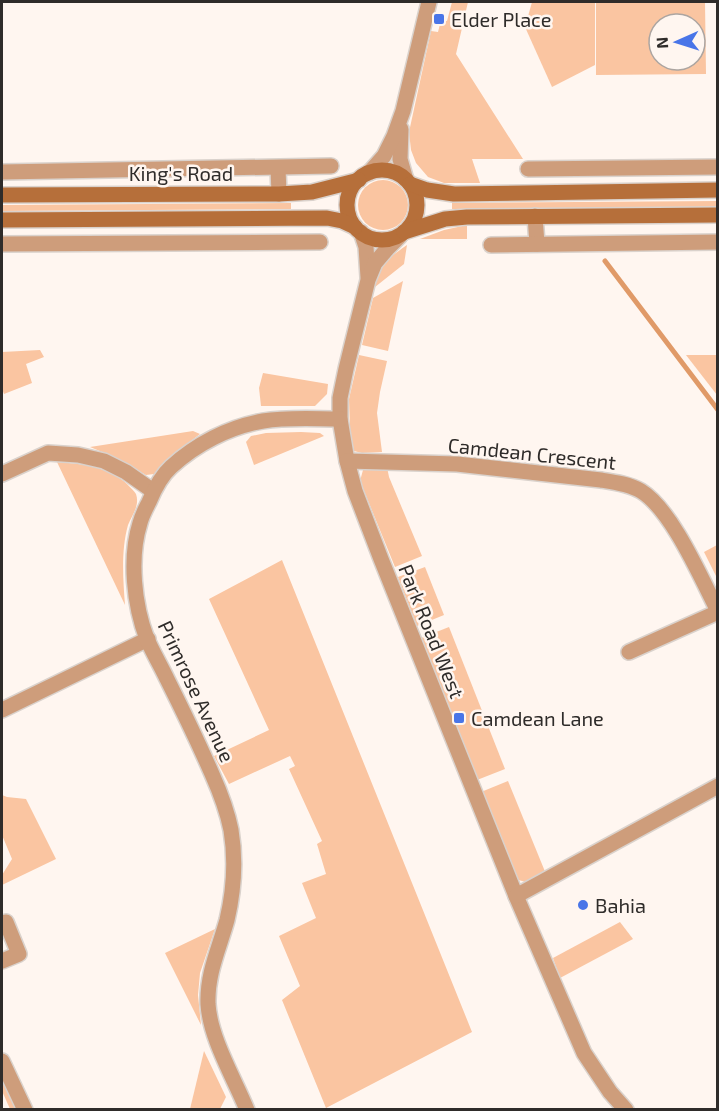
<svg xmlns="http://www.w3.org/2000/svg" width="719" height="1111" font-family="'Exo 2',sans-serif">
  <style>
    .green { fill: #fac5a1; fill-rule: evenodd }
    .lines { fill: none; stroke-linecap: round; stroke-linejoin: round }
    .stream { stroke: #e09a68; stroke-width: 5 }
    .street-casing { stroke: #dad2cc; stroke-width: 18 }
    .secondary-casing { stroke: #dad2cc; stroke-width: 18 }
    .street { stroke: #ce9d7b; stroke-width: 15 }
    .secondary { stroke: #b66f3a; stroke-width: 15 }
    .poi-dot { fill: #4975e8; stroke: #fff6f0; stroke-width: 2 }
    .labels { text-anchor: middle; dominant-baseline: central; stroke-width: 5; stroke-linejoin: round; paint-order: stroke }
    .poi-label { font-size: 20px; fill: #2f2c2a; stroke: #fff6f0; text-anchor: start }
    .street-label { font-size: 20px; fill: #2f2c2a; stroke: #fff6f0 }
  </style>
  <rect width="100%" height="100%" fill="#fff6f0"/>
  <g class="green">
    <path d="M452 2H468L456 54 523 159H472L480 183H444L428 177 416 163 411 150 409 132 431 31 438 32 441 20 447 21Z"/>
    <path d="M532 2H595V65L552 87 525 27Z"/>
    <path d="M596 2H705L706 74 596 75ZM659 24H695V60H659Z"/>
    <circle cx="383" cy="205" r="25"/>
    <path d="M718 201 717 207 452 209V203Z"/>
    <path d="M291 203V209L2 211V205Z"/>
    <path d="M467 225V239H420L444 230Z"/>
    <path d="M407 245 404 264 375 287C381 263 387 259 407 245Z"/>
    <path d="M403 281 388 351 362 345 373 298Z"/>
    <path d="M40 350 44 357 26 364 32 383 4 394 2 389V352Z"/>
    <path d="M359 355 387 361 380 392 377 413 382 452 362 453 354 451 350 430 349 399Z"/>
    <path d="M686 355H717V395Z"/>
    <path d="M263 373 328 384 327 394 315 406H261L259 388Z"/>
    <path d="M193 431 200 434 165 461 154 474 146 475 112 456 90 447Z"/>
    <path d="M301 432 320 433 324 436 254 465 246 442 251 436 266 433Z"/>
    <path d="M57 462C81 464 108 466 127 484 130 487 134 491 136 494 140 506 132 515 128 525 121 550 123 579 125 605Z"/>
    <path d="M373 467H387L389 477 422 556 395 567 360 481 363 470Z"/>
    <path d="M717 545V578L704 552Z"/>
    <path d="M282 560 472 1032 326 1108 282 1000 300 986 279 936 316 918 302 883 326 874 317 844 322 841 289 769 295 766 290 756 229 784 214 756 269 730 209 599Z"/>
    <path d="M425 567 444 615 417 626 398 577Z"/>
    <path d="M449 627 505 769 477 780 421 638Z"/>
    <path d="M508 781 546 874 529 883 515 879 481 792Z"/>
    <path d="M2 795 7 797 26 799 56 859 2 885V875L12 859 2 835Z"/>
    <path d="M620 922 633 939 560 978 553 958Z"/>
    <path d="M215 929 200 973 198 995 201 1025 165 953Z"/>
    <path d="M204 1051 226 1097 220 1109H190Z"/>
    <path d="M2 1078 16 1109H10L2 1091Z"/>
  </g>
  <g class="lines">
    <path class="stream" d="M605 261 718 410"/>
    <defs>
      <g id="street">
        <path d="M401 129 400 159 406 180"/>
        <path d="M278 168 279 194"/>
        <path d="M528 169 718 167"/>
        <path d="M2 172 331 166"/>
        <path d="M369 173 384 156 394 136 403 111 429 2"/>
        <path d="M535 216 537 244"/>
        <path d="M361 232 366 247 368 277"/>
        <path d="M400 236 387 249 375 263 368 280 346 369 340 398V419L347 461 355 491 381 559 516 896 584 1053 610 1092 626 1110"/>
        <path d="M2 244 320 242"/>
        <path d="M491 245 718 242"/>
        <path d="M347 461 457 464 601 480C614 482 629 484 641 491 672 510 701 578 718 611"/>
        <path d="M2 474 48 453 78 455 104 461 126 472 153 491"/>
        <path d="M629 652 718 612"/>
        <path d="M2 710 148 639"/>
        <path d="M516 896 718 786"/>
        <path d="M2 961 19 954 6 922"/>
        <path d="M2 1061 25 1110"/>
        <path d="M247 1110C234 1078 210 1038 208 1004 207 973 219 949 227 920 234 890 236 860 231 830 227 810 220 792 212 774 198 742 183 711 167 679 161 666 153 653 147 639 134 605 129 558 140 523 142 515 146 508 149 502 154 490 161 476 171 467 196 444 229 427 263 421 288 417 315 419 340 419"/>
      </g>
      <g id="secondary">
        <circle cx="382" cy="205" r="35"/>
        <path d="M410 184 427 190 454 194 718 190"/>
        <path d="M2 195 279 194 312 192 359 180"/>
        <path d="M2 220 327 218 342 221 355 227"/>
        <path d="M404 232 445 219 467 217 718 215"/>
      </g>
    </defs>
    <use href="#street" class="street-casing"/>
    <use href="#secondary" class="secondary-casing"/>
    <use href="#street" class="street"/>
    <use href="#secondary" class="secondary"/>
  </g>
  <g class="poi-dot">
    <rect x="433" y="13" width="12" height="12" rx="3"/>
    <rect x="453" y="712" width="12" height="12" rx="3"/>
    <circle cx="583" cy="905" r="6"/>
  </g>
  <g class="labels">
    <g class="poi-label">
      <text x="451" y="19">Elder Place</text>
      <text x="471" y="718">Camdean Lane</text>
      <text x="595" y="905">Bahia</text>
    </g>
    <g class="street-label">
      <text x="181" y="173">King's Road</text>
      <text transform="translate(532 453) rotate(6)">Camdean Crescent</text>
      <text transform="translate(432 631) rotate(68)">Park Road West</text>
      <text transform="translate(197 691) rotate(65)">Primrose Avenue</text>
    </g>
  </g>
  <rect width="719" height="1111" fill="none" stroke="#2f2c2a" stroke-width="6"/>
  <g transform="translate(677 42) rotate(267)"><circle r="28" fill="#fff6f0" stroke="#aca5a1" stroke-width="1.5"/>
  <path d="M0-4.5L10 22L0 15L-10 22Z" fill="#4975e8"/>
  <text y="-9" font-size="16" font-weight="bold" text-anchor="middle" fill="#2f2c2a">N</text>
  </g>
</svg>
